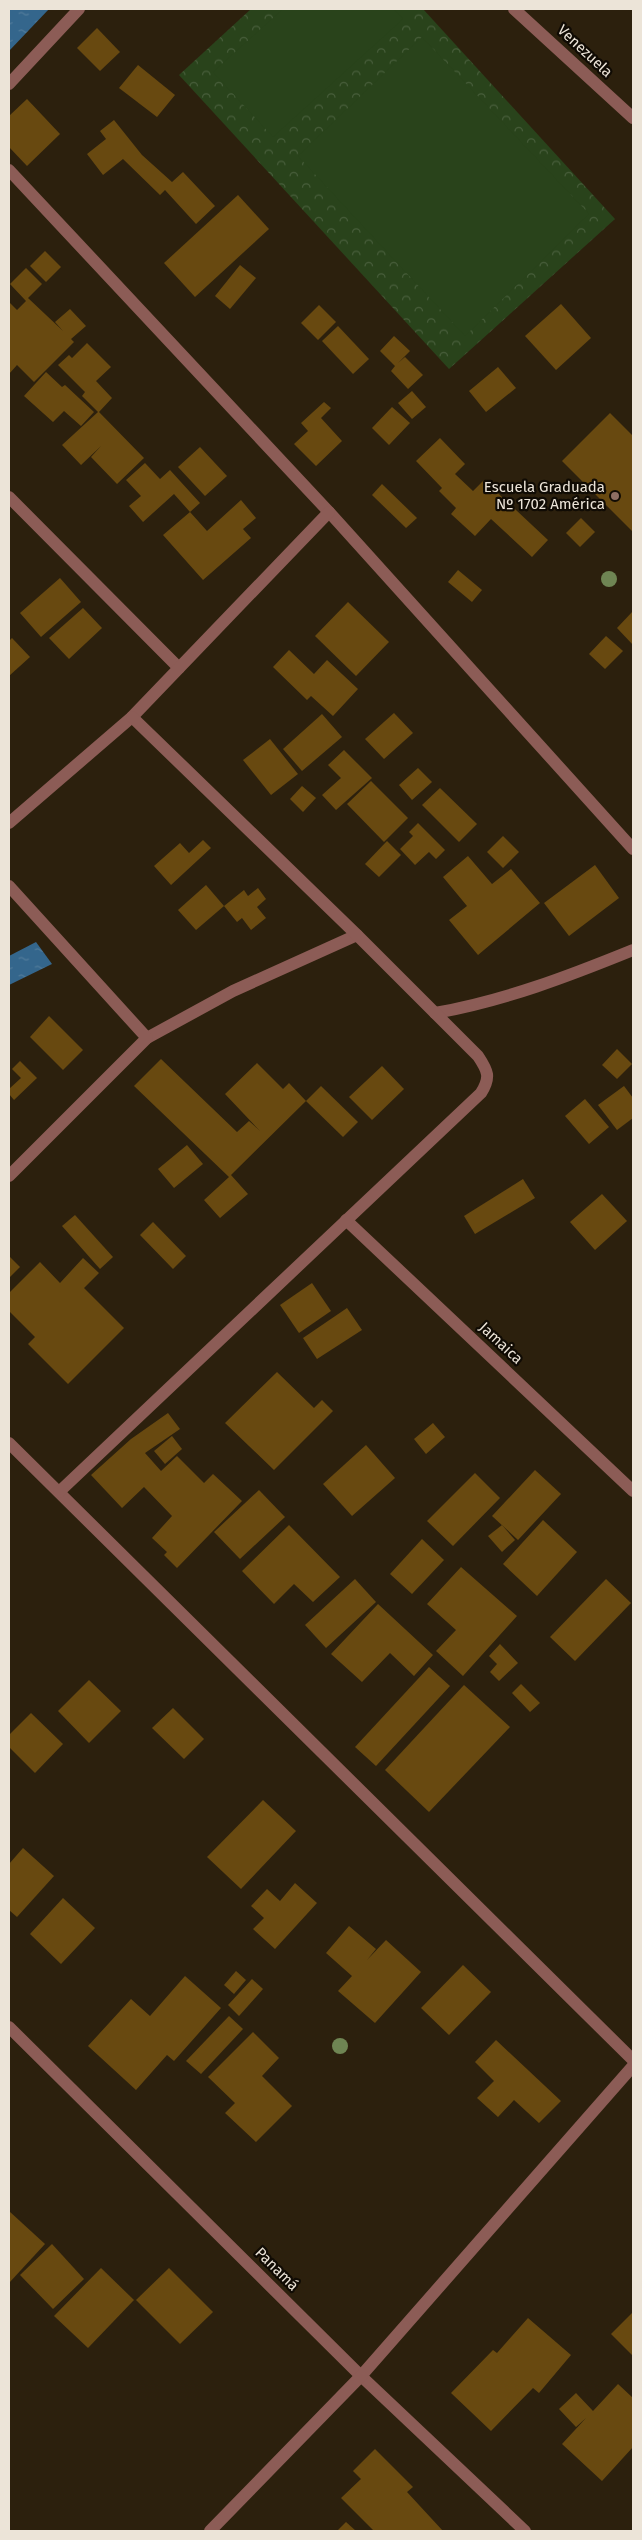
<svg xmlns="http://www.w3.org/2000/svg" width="642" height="2540" font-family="'Fira Sans',sans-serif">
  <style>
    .forest { fill: url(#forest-crowns) }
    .garden { fill: #29431b }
    .water { fill: url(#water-ripples) }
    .building { fill: #684910 }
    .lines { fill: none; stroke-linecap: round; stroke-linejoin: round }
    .service { stroke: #8c5c56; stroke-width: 12 }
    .minor { stroke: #8c5c56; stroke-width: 12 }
    .tree { fill: #6f8553 }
    .education-dot { fill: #8d6e63; stroke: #100b04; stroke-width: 2 }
    .labels { text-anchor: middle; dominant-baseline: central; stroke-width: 4.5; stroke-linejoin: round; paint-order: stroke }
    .street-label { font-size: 15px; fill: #ece4d8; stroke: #100b04 }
    .poi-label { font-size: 15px; fill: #ece4d8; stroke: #100b04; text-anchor: end }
  </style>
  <defs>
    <pattern id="forest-crowns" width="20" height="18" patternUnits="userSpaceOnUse" patternTransform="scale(1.25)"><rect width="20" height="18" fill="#29431b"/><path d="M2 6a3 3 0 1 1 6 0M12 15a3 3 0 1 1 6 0" fill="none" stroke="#485e3b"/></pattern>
    <pattern id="water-ripples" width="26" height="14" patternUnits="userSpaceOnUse" patternTransform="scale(1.25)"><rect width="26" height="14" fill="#34668c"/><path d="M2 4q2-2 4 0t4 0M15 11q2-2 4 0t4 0" fill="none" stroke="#527c9b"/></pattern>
  </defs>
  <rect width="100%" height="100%" fill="#2c200d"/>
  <path class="forest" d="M251 9H423L615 219 449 369 179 75Z"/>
  <g class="garden">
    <path d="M283 9H394L403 19 273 137 213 72Z"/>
    <path d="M422 37 589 214 465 336 298 156Z"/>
  </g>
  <g class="water">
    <path d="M9 9H49L9 51Z"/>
    <path d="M36 942 52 964 9 985V956Z"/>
  </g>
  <g class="building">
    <path d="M97 28 120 52 100 71 77 48Z"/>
    <path d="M138 65 175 95 157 117 119 88Z"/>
    <path d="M27 99 60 134 27 166 9 147V116Z"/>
    <path d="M114 120 142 155 172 182 183 172 215 206 196 224 165 190 160 195 123 159 103 175 87 154 106 139 100 131Z"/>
    <path d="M238 195 269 229 195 297 164 263Z"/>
    <path d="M45 251 61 267 46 282 30 266Z"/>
    <path d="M240 265 256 278 230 309 215 296Z"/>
    <path d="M26 268 42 284 28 298 63 331 55 322 70 309 86 326 71 339 74 342 34 382 17 365 9 374V302L17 310 26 301 10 284Z"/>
    <path d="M561 304 591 338 556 370 525 336Z"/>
    <path d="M319 305 336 322 318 340 301 323Z"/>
    <path d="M338 326 369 359 353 374 322 341Z"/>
    <path d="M394 336 410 351 398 363 405 357 423 375 408 389 391 371 395 366 380 351Z"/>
    <path d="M87 343 111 367 96 381 112 398 99 412 144 458 117 484 91 457 101 446 81 465 62 445 98 412 82 396 85 392 58 365 69 355 72 358Z"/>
    <path d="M498 367 516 388 486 412 469 391Z"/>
    <path d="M46 372 62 387 65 385 94 412 81 426 64 411 53 422 24 396Z"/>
    <path d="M412 391 426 407 412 419 398 403Z"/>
    <path d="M324 402 331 408 321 418 342 441 316 466 294 444 308 431 301 423Z"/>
    <path d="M392 407 410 423 389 445 372 428Z"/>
    <path d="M610 413 633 436V532L562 461Z"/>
    <path d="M440 438 465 464 455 474 473 491 484 480 548 540 532 557 491 519 475 536 451 514 456 508 439 491 442 488 416 461Z"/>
    <path d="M200 447 227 476 205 496 178 467Z"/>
    <path d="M145 463 160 479 170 470 200 503 190 512 174 494 143 522 129 506 141 496 126 480Z"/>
    <path d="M382 484 417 518 406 528 372 495Z"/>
    <path d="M241 500 256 518 243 529 251 538 203 580 163 535 190 512 207 531Z"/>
    <path d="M581 518 595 532 580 547 566 533Z"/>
    <path d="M458 570 482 590 472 602 448 582Z"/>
    <path d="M60 578 81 602 41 637 20 613Z"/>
    <path d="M348 602 389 642 356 676 315 636Z"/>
    <path d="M83 608 102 628 69 659 49 638Z"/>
    <path d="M633 611V645L617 628Z"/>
    <path d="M606 636 623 651 605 669 589 654Z"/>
    <path d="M12 638 30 657 9 676V641Z"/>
    <path d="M289 650 314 674 327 660 358 689 333 716 311 696 307 700 273 667Z"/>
    <path d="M394 713 413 733 384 759 365 739Z"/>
    <path d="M322 714 342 737 302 771 283 749Z"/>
    <path d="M270 739 298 774 271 795 243 760Z"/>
    <path d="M344 750 372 778 336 810 322 795 341 778 328 765Z"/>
    <path d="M418 768 432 782 412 800 399 785Z"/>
    <path d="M371 781 408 818 384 842 347 804Z"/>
    <path d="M302 786 316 798 303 812 290 799Z"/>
    <path d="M440 788 477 824 459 842 422 805Z"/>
    <path d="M418 823 445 850 436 859 429 852 415 865 400 849 413 836 409 832Z"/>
    <path d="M503 836 519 852 503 868 487 852Z"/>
    <path d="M203 840 211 848 171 885 154 866 180 843 189 853Z"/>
    <path d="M387 841 401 855 379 877 365 864Z"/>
    <path d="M468 856 492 884 511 869 540 903 478 955 449 920 467 906 443 877Z"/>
    <path d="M595 865 619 898 569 936 544 903Z"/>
    <path d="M206 885 224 906 196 930 178 910Z"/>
    <path d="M258 888 266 899 257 907 266 918 251 930 242 918 237 922 224 906 244 890 248 896Z"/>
    <path d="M49 1016 83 1050 63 1070 30 1037Z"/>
    <path d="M617 1049 632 1064 617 1079 602 1065Z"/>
    <path d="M161 1059 237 1132 249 1121 260 1131 225 1094 257 1063 283 1089 289 1083 306 1101 231 1175 248 1194 220 1218 204 1200 229 1177 134 1086Z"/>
    <path d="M20 1061 37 1078 14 1100 9 1094V1089L21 1078 12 1069Z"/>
    <path d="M382 1066 404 1089 372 1120 349 1097Z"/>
    <path d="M321 1086 358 1122 343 1137 306 1101Z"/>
    <path d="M624 1086 633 1098V1118L617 1130 598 1105Z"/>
    <path d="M585 1099 609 1127 589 1144 565 1116Z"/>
    <path d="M187 1145 203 1164 174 1188 158 1169Z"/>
    <path d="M523 1179 535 1198 475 1234 464 1216Z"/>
    <path d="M602 1194 627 1221 595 1250 570 1222Z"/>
    <path d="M75 1215 113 1257 100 1269 62 1226Z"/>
    <path d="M153 1222 186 1256 173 1269 140 1235Z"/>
    <path d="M9 1256 20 1267 9 1278Z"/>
    <path d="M83 1258 99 1273 84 1288 124 1328 68 1384 28 1344 35 1337 9 1311V1293L40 1262 60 1283Z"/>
    <path d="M312 1283 331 1311 299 1333 280 1305Z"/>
    <path d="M347 1308 362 1330 317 1359 303 1338Z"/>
    <path d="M277 1372 314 1408 322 1400 333 1411 274 1470 225 1423Z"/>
    <path d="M168 1413 180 1429 145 1453 161 1471 177 1456 204 1483 213 1474 242 1501 177 1568 164 1555 167 1552 152 1538 172 1516 144 1487 122 1508 91 1475 131 1439Z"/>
    <path d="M433 1423 445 1437 426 1454 414 1439Z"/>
    <path d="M172 1436 182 1449 165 1464 154 1451Z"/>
    <path d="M366 1445 395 1478 352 1516 323 1484Z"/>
    <path d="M535 1470 561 1494 518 1540 492 1516Z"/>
    <path d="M475 1473 500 1498 453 1546 427 1521Z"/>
    <path d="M259 1490 285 1517 240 1559 214 1532Z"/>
    <path d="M543 1520 577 1552 537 1596 503 1564Z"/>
    <path d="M289 1525 340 1577 313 1602 294 1584 274 1604 242 1571Z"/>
    <path d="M502 1525 515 1540 502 1552 488 1536Z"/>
    <path d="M422 1539 444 1560 412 1594 390 1574Z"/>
    <path d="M461 1567 517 1616 463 1676 436 1651 456 1630 427 1604Z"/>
    <path d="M355 1579 376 1602 326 1648 305 1625Z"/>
    <path d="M606 1579 631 1603 575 1661 550 1637Z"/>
    <path d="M378 1604 433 1655 414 1676 390 1653 362 1682 331 1654Z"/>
    <path d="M500 1644 518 1663 499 1681 490 1672 497 1664 489 1656Z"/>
    <path d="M429 1667 450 1686 376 1766 355 1747Z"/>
    <path d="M89 1680 121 1711 89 1743 58 1711Z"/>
    <path d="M521 1684 540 1703 530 1712 512 1693Z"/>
    <path d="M464 1685 510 1727 429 1812 385 1770Z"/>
    <path d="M173 1708 204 1739 184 1759 152 1728Z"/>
    <path d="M31 1713 63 1744 35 1773 9 1747V1735Z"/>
    <path d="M263 1800 296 1831 241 1889 207 1857Z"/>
    <path d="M23 1848 54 1876 17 1917 9 1910V1864Z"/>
    <path d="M295 1883 317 1903 275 1949 253 1929 264 1918 251 1906 267 1889 280 1901Z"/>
    <path d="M63 1898 95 1928 61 1964 30 1934Z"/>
    <path d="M349 1926 376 1949 367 1960 386 1940 421 1972 375 2023 338 1991 352 1976 326 1953Z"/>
    <path d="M463 1965 491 1992 449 2035 421 2008Z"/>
    <path d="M236 1971 246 1980 234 1994 224 1985Z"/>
    <path d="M185 1976 221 2008 174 2061 167 2055 136 2090 88 2046 131 1999 150 2016Z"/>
    <path d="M252 1979 263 1989 239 2016 228 2005Z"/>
    <path d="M229 2016 243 2029 201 2074 186 2061Z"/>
    <path d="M253 2032 279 2058 262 2076 292 2106 256 2142 225 2113 235 2103 208 2077Z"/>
    <path d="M496 2040 561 2101 539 2123 514 2100 498 2117 477 2098 494 2081 475 2062Z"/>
    <path d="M9 2211 45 2244 9 2283Z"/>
    <path d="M52 2244 84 2279 53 2309 20 2275Z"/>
    <path d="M101 2268 134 2300 88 2348 54 2316Z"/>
    <path d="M169 2268 213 2312 180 2344 136 2300Z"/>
    <path d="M632 2313 633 2315V2356L611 2334Z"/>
    <path d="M528 2318 571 2355 539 2393 533 2388 491 2431 451 2393 493 2350 497 2353Z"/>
    <path d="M618 2384 633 2398V2447L602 2481 562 2444 586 2418 576 2427 559 2409 576 2393 593 2411Z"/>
    <path d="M375 2449 413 2487 407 2492 443 2531H374L341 2498 361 2479 353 2471Z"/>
    <path d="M346 2522 356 2531H337Z"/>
  </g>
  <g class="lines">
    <path class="service" d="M147 1038 233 991 357 935"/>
    <g class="minor">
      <path d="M514 9 633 118"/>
      <path d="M9 84 79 9"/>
      <path d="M9 170 329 512 633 849"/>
      <path d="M9 497 179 668"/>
      <path d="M9 823 132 717 329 512"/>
      <path d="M9 886 147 1038 9 1176"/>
      <path d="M435 1013C504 1001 569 976 633 950"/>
      <path d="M346 1220 633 1491"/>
      <path d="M9 1443 633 2060"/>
      <path d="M59 1492 481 1093C491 1077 488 1071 478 1056L357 935 132 717"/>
      <path d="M9 2027 361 2376 525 2531"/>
      <path d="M210 2531 361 2376 633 2066"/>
    </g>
  </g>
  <g class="tree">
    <circle cx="609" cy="579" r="8"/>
    <circle cx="340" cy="2046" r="8"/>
  </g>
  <circle class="education-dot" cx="615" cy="496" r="5"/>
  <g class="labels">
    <g class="street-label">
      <text transform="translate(585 51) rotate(43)">Venezuela</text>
      <text transform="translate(501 1343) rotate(43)">Jamaica</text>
      <text transform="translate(277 2269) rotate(45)">Panamá</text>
    </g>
    <g class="poi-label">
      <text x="605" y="487">Escuela Graduada<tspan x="605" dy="17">Nº 1702 América</tspan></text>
    </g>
  </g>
  <rect width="642" height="2540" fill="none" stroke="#ece4d8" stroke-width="20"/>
</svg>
